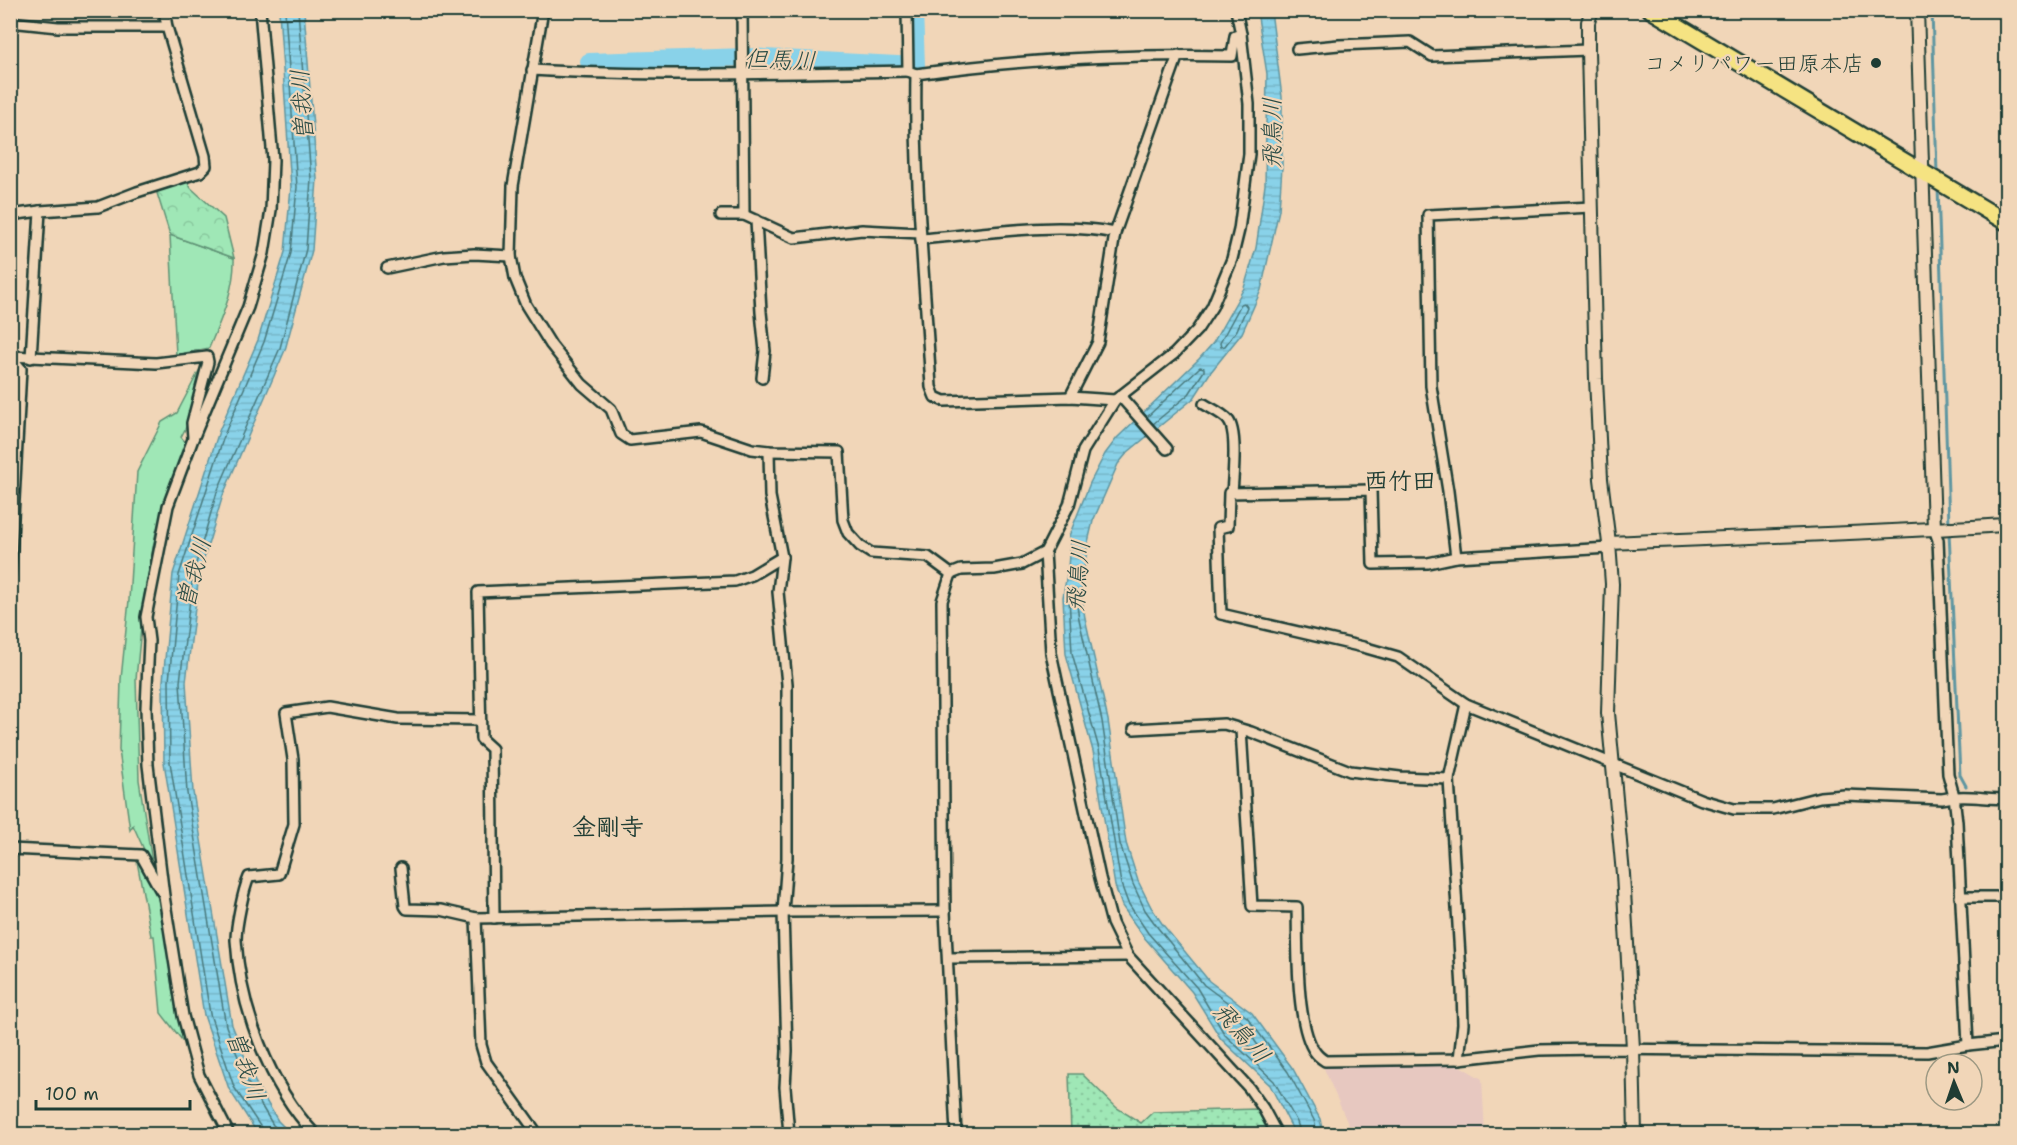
<svg xmlns="http://www.w3.org/2000/svg" width="2017" height="1145" font-family="'Shantell Sans','Klee One',sans-serif">
  <style>
    .built { fill: #e7c8c0 }
    .green { fill: #9fe7b6; stroke: #5f9275; stroke-width: 1.5 }
    .forest { fill: url(#forest-crowns); stroke: #5f9275; stroke-width: 1.5 }
    .park { fill: url(#park-dots); stroke: #5f9275; stroke-width: 1.5 }
    .water { fill: url(#water-rules); stroke: #5f96a1; stroke-width: 1.5 }
    .lines { fill: none; stroke-linecap: round; stroke-linejoin: round }
    .shore { stroke: #49797c; stroke-width: 1.5 }
    .stream { stroke: #5f96a1; stroke-width: 3 }
    .river { stroke: #89d2e9; stroke-width: 18 }
    .minor-casing { stroke: #1f3d34; stroke-width: 14 }
    .tertiary-casing { stroke: #1f3d34; stroke-width: 16 }
    .primary-casing { stroke: #1f3d34; stroke-width: 20 }
    .minor { stroke: #f1d6b8; stroke-width: 9 }
    .tertiary { stroke: #f1d6b8; stroke-width: 12 }
    .primary { stroke: #f5e382; stroke-width: 15 }
    .poi-dot { fill: #1f3d34; stroke: #f1d6b8; stroke-width: 2 }
    .labels { text-anchor: middle; dominant-baseline: central; stroke-width: 4.5; stroke-linejoin: round; paint-order: stroke }
    .poi-label { font-size: 22px; fill: #1f3d34; stroke: #f1d6b8; text-anchor: end }
    .water-label { font-size: 24px; font-style: italic; fill: #2a4c46; stroke: #f1d6b8 }
    .neighbourhood-label { font-size: 24px; font-weight: bold; fill: #1f3d34; stroke: #f1d6b8 }
  </style>
  <defs>
    <pattern id="forest-crowns" width="20" height="18" patternUnits="userSpaceOnUse" patternTransform="scale(1.5)"><rect width="20" height="18" fill="#9fe7b6"/><path d="M2 6a3 3 0 1 1 6 0M12 15a3 3 0 1 1 6 0" fill="none" stroke="#88c79d"/></pattern>
    <pattern id="park-dots" width="8" height="8" patternUnits="userSpaceOnUse" patternTransform="scale(1.5)"><rect width="8" height="8" fill="#9fe7b6"/><path d="M2 2h.1M6 6h.1" fill="none" stroke="#88c79d" stroke-width="1.8" stroke-linecap="round"/></pattern>
    <pattern id="water-rules" width="6" height="5" patternUnits="userSpaceOnUse" patternTransform="scale(1.5)"><rect width="6" height="5" fill="#89d2e9"/><path d="M0 2.5h6" fill="none" stroke="#76b5c8"/></pattern>
  </defs>
  <rect width="100%" height="100%" fill="#f1d6b8"/>
  <filter id="ink" filterUnits="userSpaceOnUse"><feTurbulence type="fractalNoise" baseFrequency=".0167" numOctaves="2"/><feDisplacementMap in="SourceGraphic" scale="12" xChannelSelector="R" yChannelSelector="G"/><feConvolveMatrix kernelMatrix="1 2 1 2 8 2 1 2 1" color-interpolation-filters="sRGB"/></filter>
  <g filter="url(#ink)">
    <path class="built" d="M1453 1062 1482 1079 1485 1134H1349L1348 1124 1323 1066Z"/>
    <g class="green">
      <path d="M170 235 234 258C235 290 221 319 209 348L176 355Z"/>
      <path d="M203 363C199 389 194 414 181 437L186 443 156 532 144 597 136 679 139 780 152 862 150 863 133 825 130 830 119 750 121 679 129 600 137 472 162 422 177 413Z"/>
      <path d="M136 856C164 880 167 957 173 993 175 1008 180 1024 183 1039L182 1040 161 1013 154 936H151Z"/>
    </g>
    <path class="forest" d="M186 180 191 188 224 218 234 258 170 235 156 190Z"/>
    <path class="park" d="M1069 1074H1082L1117 1108 1141 1123 1153 1112 1257 1109 1269 1134H1071Z"/>
    <g class="water">
      <path d="M304 11 317 179 312 250 285 350 223 495 199 575 186 682 193 792 232 1025 255 1082 278 1121 291 1134H258L229 1089 204 1015 164 762 163 681 173 574 219 431 258 340 285 252 291 187 279 11Z"/>
      <path d="M1257 11H1271L1282 97V167L1279 210 1261 290 1242 333 1210 373 1194 398 1128 452 1118 464 1093 521 1088 542 1081 592 1085 618 1108 720 1126 843 1138 881 1151 907 1163 925 1209 981 1252 1013 1293 1069 1320 1119 1323 1134H1295L1270 1085 1221 1039 1192 992 1143 936 1122 906 1115 886 1093 751 1066 654 1063 597 1068 568 1070 541 1069 536 1090 483 1105 454 1117 438 1199 359 1213 343 1244 288 1256 248 1265 185 1267 74Z"/>
    </g>
    <g class="lines">
      <g class="shore">
        <path d="M1244 303 1247 307 1237 330 1225 346 1221 347 1220 343 1241 304Z"/>
        <path d="M1147 417 1200 367 1204 368V371L1189 394 1153 424"/>
        <path d="M1222 1010H1226L1242 1022 1261 1050V1054H1257L1231 1030 1221 1014Z"/>
        <path d="M263 1134 262 1129 234 1087 210 1014 170 762 169 681 179 575 225 433 264 342 291 253 297 187 285 10"/>
        <path d="M283 1134 273 1125 249 1085 226 1026 187 793 180 682 193 574 217 492 280 348 306 249 311 179 298 10"/>
        <path d="M1301 1134 1297 1122 1274 1081 1225 1035 1197 988 1148 933 1128 903 1121 884 1099 749 1072 653 1069 597 1071 590 1075 592 1079 619 1102 721 1120 844 1133 884 1145 910 1158 928 1204 985 1247 1017 1288 1072 1314 1120 1317 1134"/>
      </g>
      <g class="stream">
        <path d="M1932 10 1937 174"/>
        <path d="M1938 187 1949 525"/>
        <path d="M1949 532 1960 775 1966 786"/>
      </g>
      <path class="river" d="M589 62 747 57 916 66 914 10"/>
      <defs>
        <g id="minor">
          <path d="M543 10 513 186 511 256 515 278 526 305 551 345 582 384 611 409 621 434 630 440 701 432 752 449 769 451 839 452 843 520 848 533 860 546 871 553 928 557 951 574"/>
          <path d="M742 10 744 215"/>
          <path d="M907 10 908 71 916 74C1021 59 1126 54 1232 56L1235 36 1241 34"/>
          <path d="M10 22 58 27H167"/>
          <path d="M1297 49 1339 45 1410 42 1432 56 1588 50"/>
          <path d="M532 70C657 77 783 73 908 71"/>
          <path d="M916 74C914 178 925 283 931 387L935 397 944 401 1070 397 1115 400"/>
          <path d="M10 215 40 211"/>
          <path d="M721 215H744L794 238 862 230 920 233"/>
          <path d="M756 220 761 312 765 351 762 378"/>
          <path d="M921 239C982 234 1056 221 1115 233"/>
          <path d="M387 268 444 256 474 254 511 256"/>
          <path d="M10 356 156 363 207 357 208 362 192 423 193 438"/>
          <path d="M31 358 40 211 98 207 137 192 200 172 206 166 205 156 167 27 164 10"/>
          <path d="M1120 396 1167 449"/>
          <path d="M1070 397 1098 342 1115 233 1178 55"/>
          <path d="M1204 404C1212 409 1223 414 1228 420 1238 431 1233 478 1232 493"/>
          <path d="M769 451 770 496 782 557 778 592 787 684V858L783 912 787 1051 785 1087 789 1134"/>
          <path d="M1934 529 1938 540 1948 774 1954 796 1957 822 1968 1045"/>
          <path d="M1609 548 1456 557 1428 563 1373 564 1371 490 1229 493 1228 526 1218 528 1221 614 1363 647 1398 657 1466 704 1702 800 1734 809H1773L1820 797 1845 795 1942 799C1964 794 1984 799 2006 799"/>
          <path d="M1045 552 1051 653 1100 878 1112 923 1128 956 1249 1088 1263 1108 1277 1134"/>
          <path d="M1456 557 1448 491 1431 386 1428 215 1592 207"/>
          <path d="M10 574 21 369 11 357"/>
          <path d="M1134 729 1224 724 1251 732 1350 771 1400 777 1449 779"/>
          <path d="M1241 730 1252 906 1297 907C1298 941 1295 1025 1315 1052 1317 1055 1322 1059 1325 1061L1459 1059 1539 1050 1599 1049 1927 1052 1968 1045 2006 1041"/>
          <path d="M10 849 141 855 161 891"/>
          <path d="M401 868 405 906 407 909 441 910 476 918 783 912 945 911"/>
          <path d="M1960 897H2006"/>
          <path d="M476 918 481 1045 486 1062 534 1129 535 1134"/>
          <path d="M494 918 492 749 481 739 478 592 735 581 752 575 782 557"/>
          <path d="M949 958 1128 956"/>
          <path d="M1459 1059 1463 1024 1462 989 1449 779 1466 704"/>
          <path d="M229 1134 199 1075 183 1016 164 896 148 765 146 708 149 641 146 617 168 506 193 439 248 307 264 253 271 210 273 160 260 10"/>
          <path d="M315 1134C269 1086 240 1007 236 940 236 926 243 891 249 877L279 874 294 824 293 759 286 713 327 707 398 719 480 720"/>
          <path d="M956 1134 945 911 942 601 951 574 961 570 994 569 1022 564 1045 552 1069 505 1083 451 1115 400 1174 354 1197 330 1212 307 1232 259 1239 230 1249 154V104L1241 34 1236 10"/>
        </g>
        <g id="tertiary">
          <path d="M1592 10 1588 22V50L1596 379 1601 479 1609 543 1612 584 1608 713 1623 874 1633 1048 1635 1134"/>
          <path d="M1917 10 1934 529"/>
          <path d="M1609 543C1742 537 1874 533 2006 525"/>
        </g>
        <path id="primary" d="M1651 10 2006 222"/>
      </defs>
      <use href="#minor" class="minor-casing"/>
      <use href="#tertiary" class="tertiary-casing"/>
      <use href="#primary" class="primary-casing"/>
      <use href="#minor" class="minor"/>
      <use href="#tertiary" class="tertiary"/>
      <use href="#primary" class="primary"/>
    </g>
  </g>
  <circle class="poi-dot" cx="1876" cy="63" r="6"/>
  <g class="labels">
    <g class="poi-label">
      <text x="1864" y="63">コメリパワー田原本店</text>
    </g>
    <g class="water-label">
      <text transform="translate(780 60) rotate(2)">但馬川</text>
      <text transform="translate(302 105) rotate(-94)">曽我川</text>
      <text transform="translate(1272 133) rotate(-90)">飛鳥川</text>
      <text transform="translate(194 573) rotate(-75)">曽我川</text>
      <text transform="translate(1078 576) rotate(-85)">飛鳥川</text>
      <text transform="translate(1242 1033) rotate(49)">飛鳥川</text>
      <text transform="translate(246 1066) rotate(71)">曽我川</text>
    </g>
    <g class="neighbourhood-label">
      <text x="1400" y="481">西竹田</text>
      <text x="608" y="827">金剛寺</text>
    </g>
  </g>
  <rect width="2017" height="1145" fill="none" stroke="#f1d6b8" stroke-width="36"/>
  <rect x="18" y="18" width="1981" height="1109" fill="none" stroke="#1f3d34" stroke-width="2" filter="url(#ink)"/>
  <g transform="translate(1954 1082) rotate(358)"><circle r="28" fill="#f1d6b8" stroke="#9d9983" stroke-width="1.5"/>
  <path d="M0-4.5L10 22L0 15L-10 22Z" fill="#1f3d34"/>
  <text y="-9" font-size="16" font-weight="bold" text-anchor="middle" fill="#1f3d34">N</text>
  </g>
  <path d="M36 1100v9h154v-9" fill="none" stroke="#1f3d34" stroke-width="3"/>
  <text x="45" y="1100" font-size="18" fill="#1f3d34" stroke="#f1d6b8" stroke-width="4.5" paint-order="stroke">100 m</text>
</svg>
